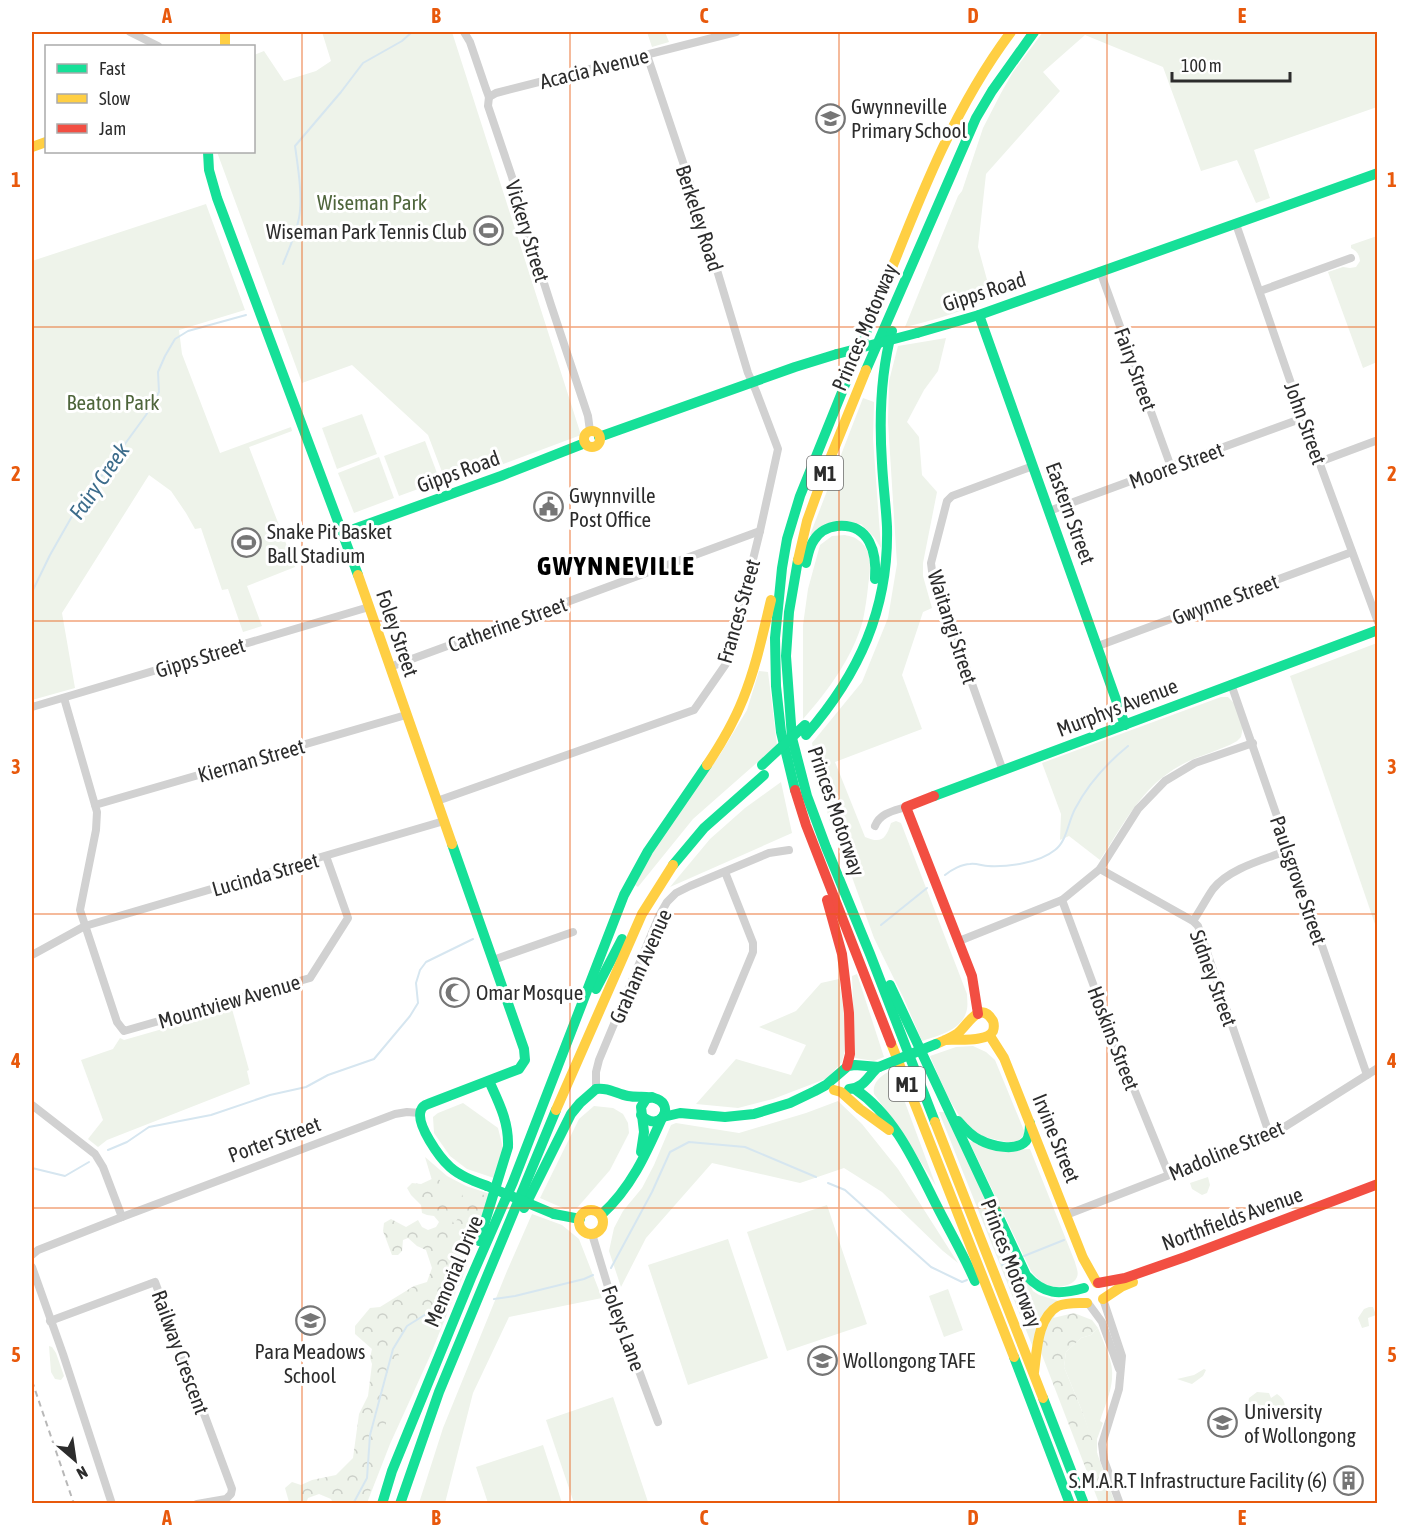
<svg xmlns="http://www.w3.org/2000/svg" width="1409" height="1535" font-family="'Asap Condensed',sans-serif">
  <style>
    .green { fill: #eef3ea }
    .forest { fill: url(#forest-crowns) }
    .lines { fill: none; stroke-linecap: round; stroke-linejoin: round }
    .stream { stroke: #d6e6f0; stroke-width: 2 }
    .street { stroke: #d1d1d1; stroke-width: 8 }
    .fast { stroke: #16e098; stroke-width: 10 }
    .slow { stroke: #ffcf43; stroke-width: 10 }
    .jam { stroke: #f24e42; stroke-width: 10 }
    .rail { stroke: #b8b8b8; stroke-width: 2; stroke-dasharray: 6 4.5; stroke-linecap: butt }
    .fast-bridge { stroke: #16e098; stroke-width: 10 }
    .grid { fill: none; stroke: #e8590c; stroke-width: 1.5; stroke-opacity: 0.55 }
    .labels { text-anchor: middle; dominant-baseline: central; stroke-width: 6; stroke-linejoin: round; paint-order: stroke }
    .shield { fill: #fff; stroke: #6b6b6b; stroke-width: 1.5 }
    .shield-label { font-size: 20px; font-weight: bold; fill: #2c2c2c }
    .street-label { font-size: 21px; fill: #2c2c2c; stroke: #fff }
    .poi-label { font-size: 21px; fill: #2c2c2c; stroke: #fff; text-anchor: start }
    .park-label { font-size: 21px; fill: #4e653b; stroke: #fff }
    .water-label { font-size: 22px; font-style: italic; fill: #3c6c8b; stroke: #fff }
    .district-label { font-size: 27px; font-weight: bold; letter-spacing: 1.5px; fill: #000; stroke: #fff }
    .neatline { fill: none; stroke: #e8590c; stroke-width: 2 }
    .grid-label { font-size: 20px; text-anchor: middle; font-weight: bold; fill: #e8590c }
  </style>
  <defs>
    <pattern id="forest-crowns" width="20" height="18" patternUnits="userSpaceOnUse" patternTransform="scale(1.5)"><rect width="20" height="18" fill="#eef3ea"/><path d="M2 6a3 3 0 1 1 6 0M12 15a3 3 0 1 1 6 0" fill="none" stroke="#ccd0c9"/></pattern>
  </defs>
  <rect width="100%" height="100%" fill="#fff"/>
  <g class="green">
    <path d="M322 32H452L581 435 447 485 428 435 352 365 302 383 217 152H254V55L264 51 284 81 316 71 331 61Z"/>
    <path d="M647 32H665L669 42 652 47Z"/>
    <path d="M1043 32H1377V107L1254 150 1270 198 1256 203 1237 160 1201 171 1163 67 1085 35 1043 72 1060 91 986 174 978 247 992 298C963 311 936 320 905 327L958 196 962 191 983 128 1001 93 1013 72Z"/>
    <path d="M206 204 245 310 179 330 182 354 220 453 291 427 292 431 249 447 295 567 247 586 262 626 243 632 228 589 222 590 201 528 195 529 186 513 171 491 149 475 62 613 75 688 32 700V261Z"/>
    <path d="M1377 236V362L1363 368 1328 272 1343 267 1350 268 1356 267 1360 261C1359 254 1357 251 1351 248V245Z"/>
    <path d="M946 338 938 371 924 390 907 422 919 437 922 475 937 492 923 563V576L932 608 923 612 902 675 922 729 835 762 865 837C881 844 886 839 891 823L896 821 901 823 967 994C967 999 968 1004 967 1009 963 1030 940 1035 922 1041L904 999 874 938 848 866 829 819 817 769 812 743 862 682 888 618 897 564 888 422 889 381 898 346Z"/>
    <path d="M863 398 874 402 873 439 881 548 874 537 861 524 810 535Z"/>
    <path d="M362 414 377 454 337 469 322 428Z"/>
    <path d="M425 441 440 481 399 496 384 456Z"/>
    <path d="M379 457 394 498 354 513 338 473Z"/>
    <path d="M845 535C849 536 855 537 858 540 874 550 870 572 868 587 867 598 865 609 863 620 853 657 828 691 803 719V625L808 589 820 545 832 536Z"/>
    <path d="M1377 643V930L1290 676Z"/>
    <path d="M759 671 768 672 777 745 693 819 638 887 635 885 659 841 721 753 747 710Z"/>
    <path d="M1221 697H1228L1234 703 1243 727 1241 737 1237 741C1220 751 1199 755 1181 765 1141 787 1124 824 1100 860L1069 836 1060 840 1061 814 1042 763Z"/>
    <path d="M781 782 792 833 670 887 710 839 745 808Z"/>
    <path d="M857 974 884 1057 874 1061 855 1058 852 976Z"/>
    <path d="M839 979 845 1020V1050L842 1062 828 1078 773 1099 738 1108 696 1104 736 1059 791 1075 806 1045 759 1027 796 1011 821 983Z"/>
    <path d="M232 1009 249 1070 247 1071 250 1084 107 1140 98 1147 88 1139 103 1120 81 1060 113 1049 120 1038 124 1040Z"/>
    <path d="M973 1046 986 1052 995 1060 1025 1133 1016 1144C1004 1141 990 1139 979 1135 958 1126 939 1077 930 1056L956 1047Z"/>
    <path d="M893 1070 936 1186 900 1129 874 1094C872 1081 883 1074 893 1070Z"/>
    <path d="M838 1101 862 1124 898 1169 958 1263 943 1251 882 1192 844 1168 800 1183 712 1163 646 1238 621 1287 609 1251 614 1228 623 1211 642 1188 654 1165 671 1125 676 1123 739 1133 806 1113Z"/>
    <path d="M463 1103 498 1128 504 1152 497 1179 467 1169 450 1156 434 1133 433 1117 438 1113Z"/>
    <path d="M594 1106 613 1108 623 1114 628 1123 629 1133 610 1170 577 1208 565 1209 540 1198 579 1119Z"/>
    <path d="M939 1112H946L1033 1291 1039 1295 1063 1302 1034 1350Z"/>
    <path d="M969 1141 1009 1150 1030 1149 1075 1262C1076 1267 1079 1272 1077 1277 1073 1287 1054 1289 1046 1285 1040 1282 1035 1276 1031 1271Z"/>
    <path d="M425 1157 447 1176 466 1186 490 1194 455 1294 430 1356 390 1444 367 1503 343 1504 387 1336 431 1305 449 1237Z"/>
    <path d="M1208 1177 1210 1185 1207 1193 1202 1195 1192 1189 1190 1183Z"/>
    <path d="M827 1205 867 1324 787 1351 747 1232Z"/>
    <path d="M532 1214 562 1225 579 1239 602 1298 509 1317 473 1393 445 1503H419L443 1428 507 1271Z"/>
    <path d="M728 1239 768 1358 688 1385 648 1265Z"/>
    <path d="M948 1289 963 1330 944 1337 929 1296Z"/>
    <path d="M1369 1307H1373L1376 1315 1368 1318 1369 1326 1362 1328 1358 1318 1364 1309Z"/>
    <path d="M1098 1328C1104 1344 1114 1362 1112 1379 1111 1393 1104 1408 1100 1421L1103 1423 1097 1439V1456L1082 1411 1064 1367 1066 1352 1081 1338 1091 1335Z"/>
    <path d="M49 1346 52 1347 56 1353 64 1376 61 1380 55 1379 51 1372Z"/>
    <path d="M1204 1369 1206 1370 1203 1376 1192 1384 1177 1379 1194 1375Z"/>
    <path d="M1257 1392 1269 1393 1271 1398 1277 1394C1284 1399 1285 1402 1285 1410L1272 1412 1271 1409 1268 1413 1252 1411 1248 1404 1249 1398Z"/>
    <path d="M613 1397 648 1502 644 1504 574 1503 546 1420Z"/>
    <path d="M543 1445 562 1503H488L476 1467Z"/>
  </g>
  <g class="forest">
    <path d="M434 1178 440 1180V1185L445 1188 450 1198 445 1203 454 1224 459 1217 462 1195 469 1189 484 1195 487 1205 477 1232 469 1231C478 1244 464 1272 459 1286L453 1283 451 1287 453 1292 451 1297 435 1306 428 1318 413 1326 398 1352 400 1361 394 1367 390 1382V1395L386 1418V1433L375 1449 376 1462 371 1475V1489L366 1503H333L331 1499 319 1494 308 1498 306 1503 289 1502 285 1488 292 1482 301 1485 312 1480 336 1475 353 1458 359 1414 368 1396 372 1364 370 1358 372 1349 355 1334V1326L370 1308 380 1307 414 1286 427 1282 432 1268 426 1250 417 1246 408 1238 403 1240 402 1251 398 1255H392L383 1231 384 1223 391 1219 406 1227 418 1220 422 1227 428 1230 436 1227 439 1222 434 1216 427 1215 422 1213 421 1205 411 1195 407 1188 412 1183 421 1184Z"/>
    <path d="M1074 1313 1092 1320 1098 1328 1091 1335 1081 1338 1066 1352 1064 1367 1082 1411 1115 1503H1099L1037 1342 1053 1318Z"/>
  </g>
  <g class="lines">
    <g class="stream">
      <path d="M283 264C289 249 296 234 299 218 303 198 298 167 295 146L341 92 363 63 402 41 412 32"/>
      <path d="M32 592 50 555 71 518 146 415 159 392 158 372 165 356 175 339 188 331 246 315"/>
      <path d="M945 875C951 870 962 864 970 864 976 863 983 866 988 866 1008 867 1039 863 1055 850 1067 841 1068 822 1075 809 1088 784 1106 764 1128 746"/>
      <path d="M881 925 927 888"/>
      <path d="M108 1150 127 1142 149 1127 211 1115 270 1095 306 1087 328 1075 374 1059 410 1016 418 1003 416 983 420 970 426 962 473 939"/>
      <path d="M32 1168 65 1176 89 1162"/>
      <path d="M828 1183 845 1190 931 1267 962 1282 967 1280"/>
      <path d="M1024 1256 1064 1240"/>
      <path d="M1002 1265 1011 1262"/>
      <path d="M611 1268 652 1192 670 1152 689 1142 745 1147 816 1177"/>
      <path d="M494 1299 515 1296 584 1279 593 1275"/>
      <path d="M353 1504 367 1478 370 1435 393 1349 407 1326 439 1306H446"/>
    </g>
    <g class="street">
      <path d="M130 32 158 46"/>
      <path d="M464 32 470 42 486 89 489 97 488 106 512 177 520 208 551 305 588 416 590 431"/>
      <path d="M489 97 496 93 736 32"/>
      <path d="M1236 224 1303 418 1378 622"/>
      <path d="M1100 271 1171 467"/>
      <path d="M1260 291 1351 258"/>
      <path d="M1319 462 1378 440"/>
      <path d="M1049 511 1303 418"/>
      <path d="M1098 646 1352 552"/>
      <path d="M390 667 760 531"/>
      <path d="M1231 684 1367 1075"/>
      <path d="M64 698 97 812 96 830 80 910 117 1022 124 1031 310 978 348 918 326 856"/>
      <path d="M32 707 369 607"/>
      <path d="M1003 771 932 571 931 563 947 501 952 496 1033 466"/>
      <path d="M437 801 694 710 728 661 760 531 778 449 756 391 748 373 698 207 647 55"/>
      <path d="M95 805 406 715"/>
      <path d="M875 826C880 813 893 811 906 807"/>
      <path d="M1100 869 1193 921 1198 926 1270 1136"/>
      <path d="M1062 900 1112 1035 1169 1175"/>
      <path d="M1193 921C1200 911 1206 899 1213 889 1229 868 1266 859 1289 850"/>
      <path d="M959 941 1062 900 1100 869 1138 809 1165 781 1195 763 1253 743"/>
      <path d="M32 955 85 926 444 821"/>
      <path d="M493 960 573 932"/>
      <path d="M712 1051 753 952V943L725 872"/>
      <path d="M596 1089V1072L599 1060 659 916 667 902 676 893 690 886 769 853 789 850"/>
      <path d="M32 1105 95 1154 103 1167 122 1217"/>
      <path d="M1066 1215 1270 1136 1378 1068"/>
      <path d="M592 1234 609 1290 658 1422"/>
      <path d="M32 1255 38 1250 122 1217 395 1114 407 1112 420 1113"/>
      <path d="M32 1267 63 1354 112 1504"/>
      <path d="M1103 1299 1122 1356 1119 1389 1102 1444 1104 1460 1120 1504"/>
      <path d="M1088 1303 1102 1322 1119 1369"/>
      <path d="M50 1321 155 1282 232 1489 231 1494 226 1499 197 1504"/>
    </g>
    <g class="fast">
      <path d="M208 152 209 170 217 198 358 575"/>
      <path d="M979 315 1125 725"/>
      <path d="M917 333 979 315 1378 173"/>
      <path d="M866 370 976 118 992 91 1034 32"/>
      <path d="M599 437 795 367 837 354"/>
      <path d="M343 533 501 476 585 443"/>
      <path d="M798 560 789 612 786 656 792 738 807 796 826 847 870 954 935 1122"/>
      <path d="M806 563C808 555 809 547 814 540 819 532 828 527 837 526 870 523 877 553 875 579"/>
      <path d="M806 735C859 674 889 609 887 527 886 506 883 484 882 463 879 418 880 375 892 331"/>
      <path d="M795 790 781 732 776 686 775 638 782 568 787 539 800 496 874 313"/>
      <path d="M934 796 1378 630"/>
      <path d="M452 844 524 1049 525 1060 519 1069 428 1104C425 1105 422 1107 421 1110 415 1124 440 1158 450 1167 460 1176 474 1181 487 1186"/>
      <path d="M673 865 704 828 764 775"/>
      <path d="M890 985 1026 1275C1044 1295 1059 1295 1084 1288"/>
      <path d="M596 989 622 939"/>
      <path d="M596 1089C608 1087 617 1094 628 1096 638 1098 648 1095 657 1099 675 1106 660 1134 641 1115"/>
      <path d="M849 1089C864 1088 868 1076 878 1067"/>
      <path d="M855 1089C898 1118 918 1170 941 1214 953 1237 965 1258 975 1281"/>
      <path d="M663 1117 680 1113 725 1117 754 1114 790 1103 815 1091 826 1085 848 1066 855 1065 879 1067"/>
      <path d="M958 1121C964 1128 971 1136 980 1140 991 1146 1016 1152 1026 1141 1030 1136 1030 1129 1030 1123"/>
      <path d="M641 1152 644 1132 641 1107 646 1099 652 1097"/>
      <path d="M524 1208 571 1114 580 1103 596 1089"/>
      <path d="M554 1214 580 1219"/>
      <path d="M601 1215C631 1188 646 1154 662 1118"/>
      <path d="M479 1241 508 1147C509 1122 499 1103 489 1081"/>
      <path d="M1014 1357 1070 1504"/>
      <path d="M1043 1398 1084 1504"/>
      <path d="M382 1504 392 1471 471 1278 513 1182 624 895 648 851 707 765"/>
      <path d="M400 1504 439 1392 556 1110"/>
    </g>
    <g class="slow">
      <path d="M225 32V46"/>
      <path d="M32 147 46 142"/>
      <path d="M874 313C913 216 948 116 1011 32"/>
      <circle cx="592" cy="439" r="8"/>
      <path d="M798 560 807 521 825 471 866 370"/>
      <path d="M358 575 452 844"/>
      <path d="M707 765C721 744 734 722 743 699 756 667 763 633 771 600"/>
      <path d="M990 1036 1004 1058 1083 1258 1097 1283"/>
      <path d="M891 1043 1014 1357"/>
      <path d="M936 1044C943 1041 951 1038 958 1033 968 1025 980 999 993 1021 994 1024 994 1028 993 1031 987 1043 956 1039 945 1040"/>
      <path d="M834 1090 841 1092 860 1109 889 1130"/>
      <path d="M556 1110 642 914 673 865"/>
      <path d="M935 1122 1043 1398"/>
      <circle cx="591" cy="1222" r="12"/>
      <path d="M1103 1299 1121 1287 1133 1282"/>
      <path d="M1034 1372C1037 1351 1037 1318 1058 1306 1067 1302 1078 1303 1087 1303"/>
    </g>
    <g class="jam">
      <path d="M795 790 806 825 891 1043"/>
      <path d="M934 796 906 807 972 976 978 1014"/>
      <path d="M827 900 842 954 849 1013 850 1054 847 1066"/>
      <path d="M1098 1283 1125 1278 1185 1257 1378 1184"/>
    </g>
    <path class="rail" d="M32 1381 74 1504"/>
    <g class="fast-bridge">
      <path d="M837 354 917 333"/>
      <path d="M762 765 805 725"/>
      <path d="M879 1067 936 1044"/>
      <path d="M487 1186 554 1214"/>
    </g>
  </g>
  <path class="grid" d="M302 32V1504M570 32V1504M839 32V1504M1107 32V1504M32 327H1378M32 621H1378M32 914H1378M32 1208H1378"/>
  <defs>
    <symbol id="school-ring" viewBox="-11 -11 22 22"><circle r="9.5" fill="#fff" stroke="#767676" stroke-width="1.5"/><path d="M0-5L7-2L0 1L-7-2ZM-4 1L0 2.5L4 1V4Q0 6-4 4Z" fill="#767676"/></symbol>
    <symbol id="stadium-ring" viewBox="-11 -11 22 22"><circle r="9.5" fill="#fff" stroke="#767676" stroke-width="1.5"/><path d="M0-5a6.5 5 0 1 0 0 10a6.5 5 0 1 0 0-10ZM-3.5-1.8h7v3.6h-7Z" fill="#767676"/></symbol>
    <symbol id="civic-ring" viewBox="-11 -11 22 22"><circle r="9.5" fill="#fff" stroke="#767676" stroke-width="1.5"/><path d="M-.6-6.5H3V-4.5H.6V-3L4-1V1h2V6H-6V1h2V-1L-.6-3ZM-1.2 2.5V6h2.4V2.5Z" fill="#767676"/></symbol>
    <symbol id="mosque-ring" viewBox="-11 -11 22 22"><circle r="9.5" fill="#fff" stroke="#767676" stroke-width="1.5"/><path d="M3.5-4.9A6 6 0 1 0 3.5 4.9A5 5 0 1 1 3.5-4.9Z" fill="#767676"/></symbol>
    <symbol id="university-ring" viewBox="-11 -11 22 22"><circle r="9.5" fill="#fff" stroke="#767676" stroke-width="1.5"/><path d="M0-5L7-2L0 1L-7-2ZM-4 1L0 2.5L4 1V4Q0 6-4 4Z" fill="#767676"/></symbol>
    <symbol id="building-ring" viewBox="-11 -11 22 22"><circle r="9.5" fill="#fff" stroke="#767676" stroke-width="1.5"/><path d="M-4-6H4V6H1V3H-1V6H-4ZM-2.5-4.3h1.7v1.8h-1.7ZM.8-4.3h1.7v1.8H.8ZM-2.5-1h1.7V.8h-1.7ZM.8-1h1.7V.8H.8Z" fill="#767676"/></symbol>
  </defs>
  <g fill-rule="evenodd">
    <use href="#school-ring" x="814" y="102" width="33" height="33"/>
    <use href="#stadium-ring" x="472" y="214" width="33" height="33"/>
    <use href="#civic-ring" x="532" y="490" width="33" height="33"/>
    <use href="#stadium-ring" x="230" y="526" width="33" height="33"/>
    <use href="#mosque-ring" x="438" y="976" width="33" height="33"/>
    <use href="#school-ring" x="294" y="1304" width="33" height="33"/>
    <use href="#university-ring" x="806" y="1344" width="33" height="33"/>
    <use href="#university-ring" x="1206" y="1406" width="33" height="33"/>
    <use href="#building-ring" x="1332" y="1464" width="33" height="33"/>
  </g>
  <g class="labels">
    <g class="shield">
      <rect x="807" y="456" width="36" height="34" rx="4.5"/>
      <rect x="889" y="1067" width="36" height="34" rx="4.5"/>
    </g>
    <g class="shield-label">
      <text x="825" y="473">M1</text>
      <text x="907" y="1084">M1</text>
    </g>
    <g class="street-label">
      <text transform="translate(594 68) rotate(-14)">Acacia Avenue</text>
      <text transform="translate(700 218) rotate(72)">Berkeley Road</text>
      <text transform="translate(528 231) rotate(73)">Vickery Street</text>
      <text transform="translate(984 291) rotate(-18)">Gipps Road</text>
      <text transform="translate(864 327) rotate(-67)">Princes Motorway</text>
      <text transform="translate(1136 369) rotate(70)">Fairy Street</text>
      <text transform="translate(1306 423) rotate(70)">John Street</text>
      <text transform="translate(1176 465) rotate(-20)">Moore Street</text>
      <text transform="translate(458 471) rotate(-20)">Gipps Road</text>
      <text transform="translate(1071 513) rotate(70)">Eastern Street</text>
      <text transform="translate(1225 599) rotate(-20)">Gwynne Street</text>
      <text transform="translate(738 611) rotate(-74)">Frances Street</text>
      <text transform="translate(507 624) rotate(-20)">Catherine Street</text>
      <text transform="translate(953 627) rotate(72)">Waitangi Street</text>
      <text transform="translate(398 633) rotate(71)">Foley Street</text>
      <text transform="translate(200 657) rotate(-17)">Gipps Street</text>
      <text transform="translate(1117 707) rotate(-21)">Murphys Avenue</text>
      <text transform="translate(251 760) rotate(-16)">Kiernan Street</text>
      <text transform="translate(837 811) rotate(71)">Princes Motorway</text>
      <text transform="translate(265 874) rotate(-16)">Lucinda Street</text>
      <text transform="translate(1299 880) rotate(71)">Paulsgrove Street</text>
      <text transform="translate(640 966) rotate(-66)">Graham Avenue</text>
      <text transform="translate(1214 978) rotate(70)">Sidney Street</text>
      <text transform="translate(229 1001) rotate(-16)">Mountview Avenue</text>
      <text transform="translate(1114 1038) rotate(69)">Hoskins Street</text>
      <text transform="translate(1057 1138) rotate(68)">Irvine Street</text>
      <text transform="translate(274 1139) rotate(-20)">Porter Street</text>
      <text transform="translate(1226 1150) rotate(-23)">Madoline Street</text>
      <text transform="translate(1232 1218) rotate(-20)">Northfields Avenue</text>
      <text transform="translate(1012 1263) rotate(69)">Princes Motorway</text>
      <text transform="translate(453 1271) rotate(-67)">Memorial Drive</text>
      <text transform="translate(624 1328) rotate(70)">Foleys Lane</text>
      <text transform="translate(181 1352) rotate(70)">Railway Crescent</text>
    </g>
    <g class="poi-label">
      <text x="851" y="106">Gwynneville<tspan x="851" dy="24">Primary School</tspan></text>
      <text x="467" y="231" text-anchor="end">Wiseman Park Tennis Club</text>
      <text x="569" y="495">Gwynnville<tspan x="569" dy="24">Post Office</tspan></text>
      <text x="267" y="531">Snake Pit Basket<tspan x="267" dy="24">Ball Stadium</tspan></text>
      <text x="476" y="992">Omar Mosque</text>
      <text x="310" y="1351" text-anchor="middle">Para Meadows<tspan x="310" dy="24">School</tspan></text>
      <text x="843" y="1360">Wollongong TAFE</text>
      <text x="1244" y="1411">University<tspan x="1244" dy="24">of Wollongong</tspan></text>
      <text x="1327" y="1480" text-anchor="end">S.M.A.R.T Infrastructure Facility (6)</text>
    </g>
    <g class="park-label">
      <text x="372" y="202">Wiseman Park</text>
      <text x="113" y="402">Beaton Park</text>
    </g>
    <g class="water-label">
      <text transform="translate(99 481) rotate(-55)">Fairy Creek</text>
    </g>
    <g class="district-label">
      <text x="616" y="565">GWYNNEVILLE</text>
    </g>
  </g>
  <rect width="1409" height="1535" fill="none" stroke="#ffffff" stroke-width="66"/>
  <rect x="45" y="45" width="210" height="108" fill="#ffffff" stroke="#ababab" stroke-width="1.5"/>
  <rect x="57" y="64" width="30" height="9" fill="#16e098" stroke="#ababab" stroke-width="1.5"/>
  <text x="99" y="75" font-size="18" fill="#2c2c2c">Fast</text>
  <rect x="57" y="94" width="30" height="9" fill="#ffcf43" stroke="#ababab" stroke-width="1.5"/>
  <text x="99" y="105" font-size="18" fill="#2c2c2c">Slow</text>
  <rect x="57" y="124" width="30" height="9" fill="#f24e42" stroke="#ababab" stroke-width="1.5"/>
  <text x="99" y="135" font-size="18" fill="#2c2c2c">Jam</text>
  <g transform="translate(75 1460) rotate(151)" stroke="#ffffff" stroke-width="4.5" paint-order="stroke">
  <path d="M0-4.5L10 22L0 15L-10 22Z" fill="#2c2c2c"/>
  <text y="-9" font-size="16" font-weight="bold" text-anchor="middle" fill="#2c2c2c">N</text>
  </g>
  <path d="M1172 72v9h118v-9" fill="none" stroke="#2c2c2c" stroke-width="3"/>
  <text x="1181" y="72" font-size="18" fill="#2c2c2c" stroke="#ffffff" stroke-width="4.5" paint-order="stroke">100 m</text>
  <rect x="33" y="33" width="1343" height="1469" class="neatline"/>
  <g class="grid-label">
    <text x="167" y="23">A</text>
    <text x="436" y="23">B</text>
    <text x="704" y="23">C</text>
    <text x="973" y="23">D</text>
    <text x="1242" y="23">E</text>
    <text x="16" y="187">1</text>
    <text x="1392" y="187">1</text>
    <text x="16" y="481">2</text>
    <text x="1392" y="481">2</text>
    <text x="16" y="774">3</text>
    <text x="1392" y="774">3</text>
    <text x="16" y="1068">4</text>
    <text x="1392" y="1068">4</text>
    <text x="16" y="1362">5</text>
    <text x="1392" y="1362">5</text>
    <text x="167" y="1525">A</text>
    <text x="436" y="1525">B</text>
    <text x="704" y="1525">C</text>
    <text x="973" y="1525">D</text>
    <text x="1242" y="1525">E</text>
  </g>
</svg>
